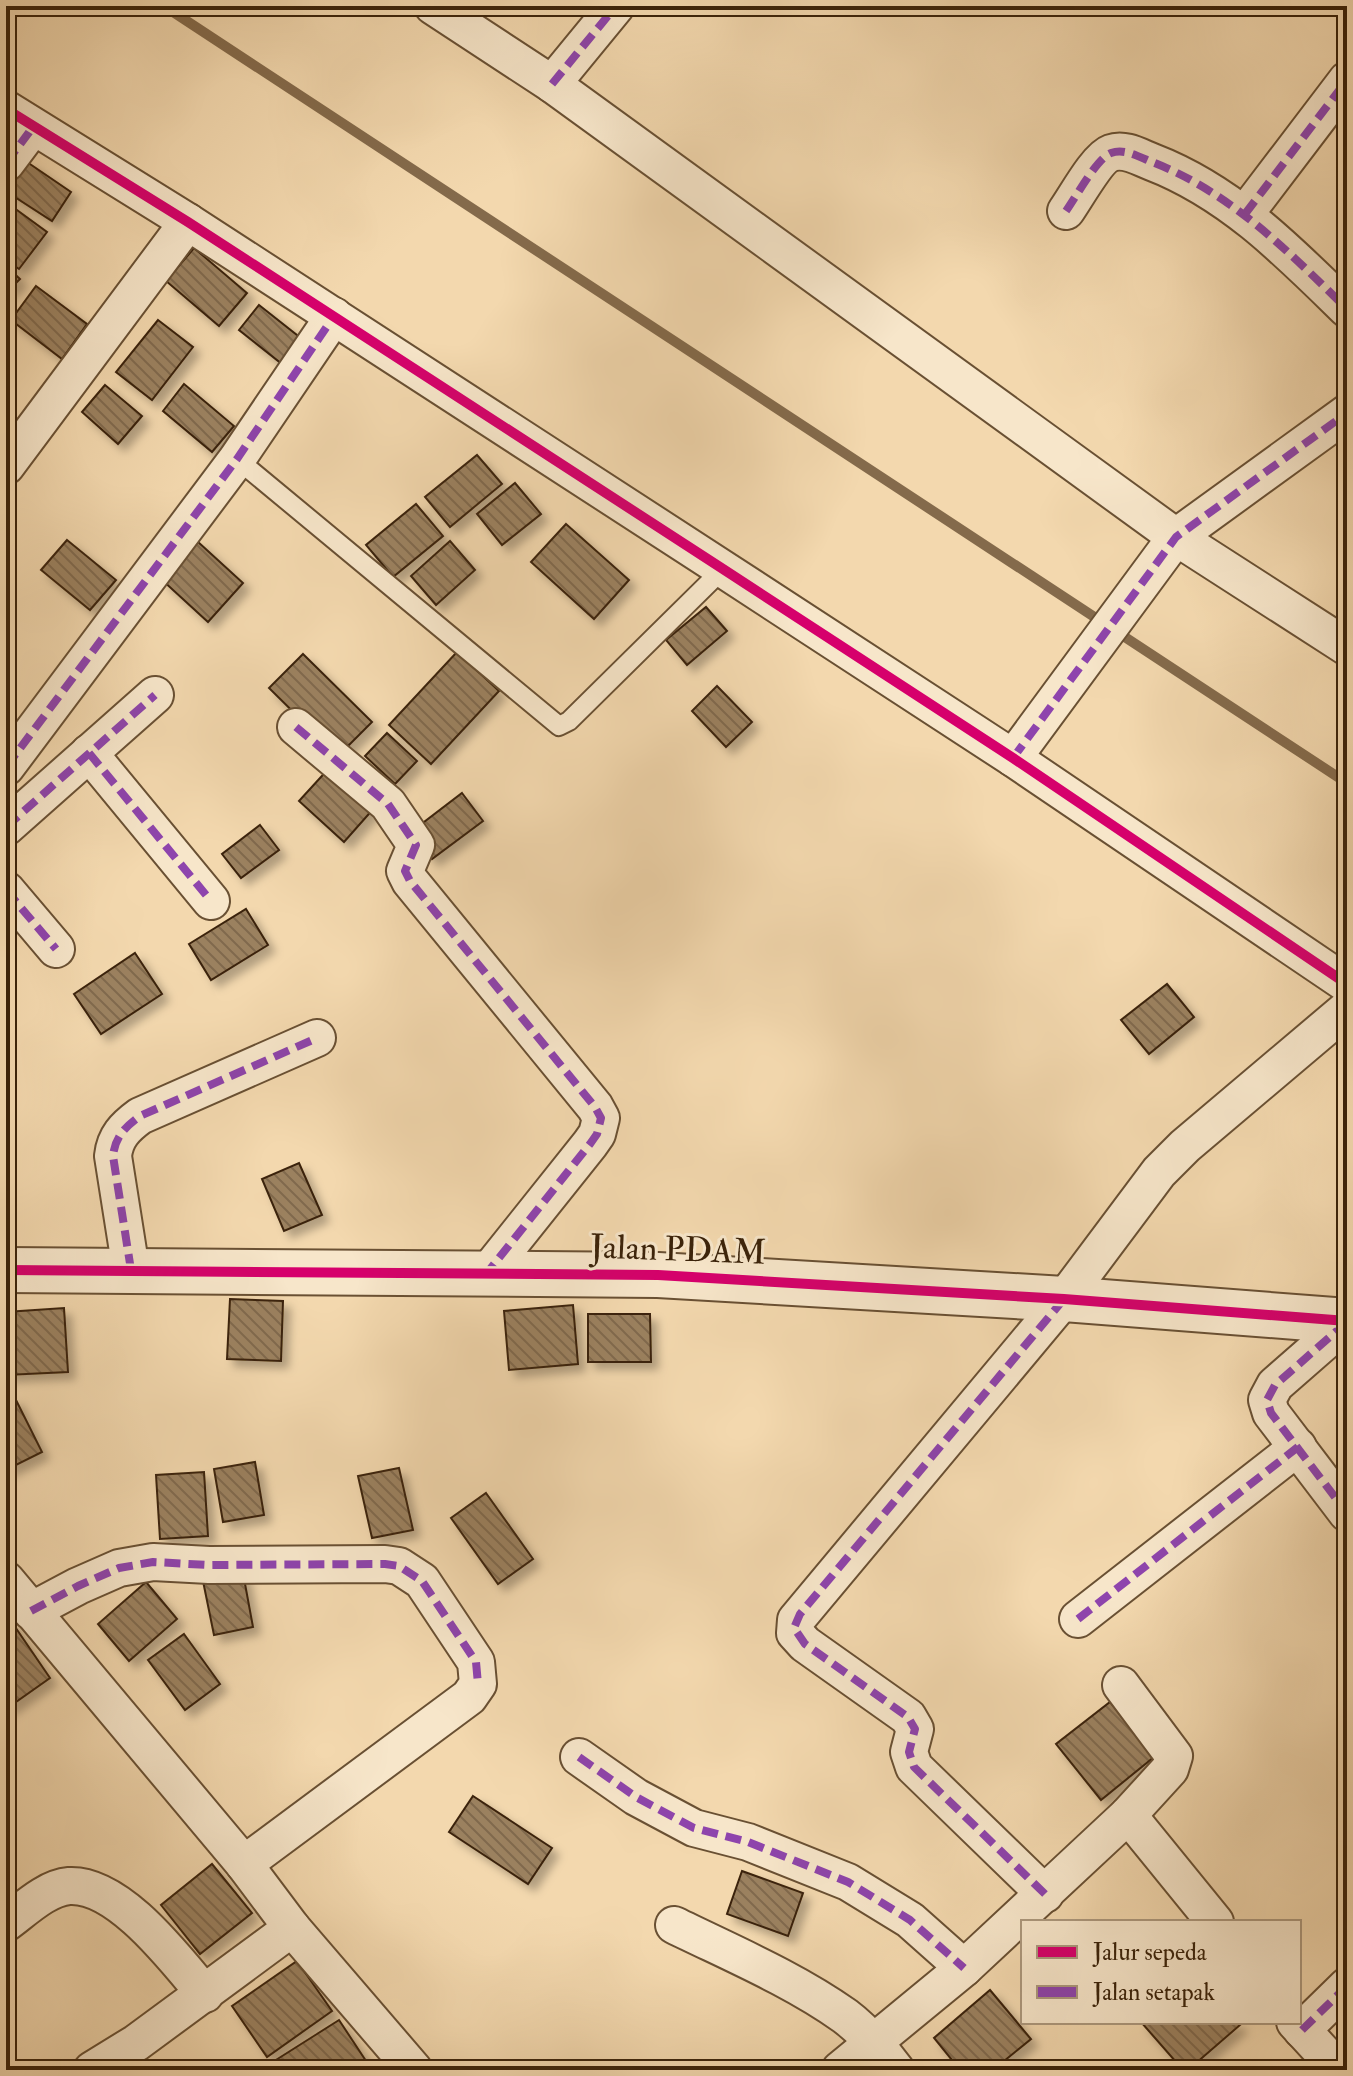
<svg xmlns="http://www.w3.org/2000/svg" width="1353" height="2076" font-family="'IM FELL Double Pica',serif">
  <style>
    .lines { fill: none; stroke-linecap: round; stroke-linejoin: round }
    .stream { stroke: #846a4b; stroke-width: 10 }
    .building { fill: url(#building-back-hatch); stroke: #3b230a; stroke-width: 2; filter: url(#shadow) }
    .service-casing { stroke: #695033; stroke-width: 22 }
    .minor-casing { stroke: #695033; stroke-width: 40 }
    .tertiary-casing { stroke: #695033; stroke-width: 48 }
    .service { stroke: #f7e6ca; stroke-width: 18 }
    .minor { stroke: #f7e6ca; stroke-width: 36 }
    .tertiary { stroke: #f7e6ca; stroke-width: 44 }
    .quiet { stroke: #8e44ad; stroke-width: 8; stroke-dasharray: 16 8; stroke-linecap: butt }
    .cycleway-casing { stroke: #f7e6ca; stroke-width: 15 }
    .cycleway { stroke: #d6006c; stroke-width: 10 }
    .labels { text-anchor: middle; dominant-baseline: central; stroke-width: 6; stroke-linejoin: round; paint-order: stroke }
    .street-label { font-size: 34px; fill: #3b230a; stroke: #f7e6ca }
  </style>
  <defs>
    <pattern id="building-back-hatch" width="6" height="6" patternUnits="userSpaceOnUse" patternTransform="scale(2)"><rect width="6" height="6" fill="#9b815f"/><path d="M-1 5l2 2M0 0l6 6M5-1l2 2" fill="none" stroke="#80694d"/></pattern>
    <filter id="shadow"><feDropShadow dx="7" dy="7" stdDeviation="4" flood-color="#0004"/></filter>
  </defs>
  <rect width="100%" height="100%" fill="#f3d8ae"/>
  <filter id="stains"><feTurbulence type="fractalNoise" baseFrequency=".0025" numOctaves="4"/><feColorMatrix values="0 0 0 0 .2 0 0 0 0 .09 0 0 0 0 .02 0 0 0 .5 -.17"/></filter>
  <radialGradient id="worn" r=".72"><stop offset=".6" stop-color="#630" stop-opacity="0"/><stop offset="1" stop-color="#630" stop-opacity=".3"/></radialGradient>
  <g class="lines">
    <path class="stream" d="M164 6 1347 783"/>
  </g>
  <g class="building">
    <path d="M27 162 71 192 52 221 7 192Z"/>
    <path d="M6 202 47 232 19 269 6 260Z"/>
    <path d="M194 248 247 293 219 326 166 281Z"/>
    <path d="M6 266 20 279 6 293Z"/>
    <path d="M36 286 87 324 62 359 11 320Z"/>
    <path d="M259 305 307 343 287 368 239 330Z"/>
    <path d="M158 320 193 347 152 400 116 372Z"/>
    <path d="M184 384 234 426 212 452 163 411Z"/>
    <path d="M105 385 142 416 118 444 82 412Z"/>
    <path d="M477 455 502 484 450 527 425 497Z"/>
    <path d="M515 483 541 514 502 545 477 514Z"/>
    <path d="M416 504 443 536 393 577 366 545Z"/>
    <path d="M566 524 629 580 594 619 531 562Z"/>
    <path d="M67 540 116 580 90 610 41 570Z"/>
    <path d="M197 541 243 583 208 622 161 579Z"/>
    <path d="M450 541 475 570 436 605 411 576Z"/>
    <path d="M706 607 727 631 687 665 666 640Z"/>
    <path d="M457 652 499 691 431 764 389 725Z"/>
    <path d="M303 654 372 722 338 756 269 688Z"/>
    <path d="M717 686 752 722 726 747 692 711Z"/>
    <path d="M387 733 417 761 395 784 365 756Z"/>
    <path d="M331 766 375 807 344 842 299 801Z"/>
    <path d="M462 793 483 821 432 859 411 832Z"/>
    <path d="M260 825 279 850 241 878 222 854Z"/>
    <path d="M246 909 268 945 211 980 189 944Z"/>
    <path d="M135 953 162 994 101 1034 74 994Z"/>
    <path d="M1167 984 1194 1017 1149 1054 1121 1020Z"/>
    <path d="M299 1163 322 1215 284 1231 262 1179Z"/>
    <path d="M230 1299 283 1301 281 1361 227 1359Z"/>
    <path d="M573 1305 578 1364 509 1370 504 1311Z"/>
    <path d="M64 1308 68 1372 6 1375V1312Z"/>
    <path d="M588 1314H650L651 1362H588Z"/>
    <path d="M15 1398 42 1452 6 1470V1403Z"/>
    <path d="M255 1462 264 1515 223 1522 214 1469Z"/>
    <path d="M399 1468 413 1530 372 1538 358 1476Z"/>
    <path d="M204 1472 208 1536 160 1539 156 1475Z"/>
    <path d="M486 1493 533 1559 498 1584 451 1518Z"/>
    <path d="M243 1573 253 1627 214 1635 203 1581Z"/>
    <path d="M146 1582 177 1619 129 1661 98 1624Z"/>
    <path d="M9 1618 50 1678 6 1709V1621Z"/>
    <path d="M184 1634 220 1684 185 1710 148 1660Z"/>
    <path d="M1110 1702 1154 1757 1101 1800 1056 1744Z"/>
    <path d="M473 1796 552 1848 528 1884 449 1832Z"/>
    <path d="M212 1864 252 1913 200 1954 161 1905Z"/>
    <path d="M742 1871 803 1893 788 1936 727 1914Z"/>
    <path d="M297 1961 332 2011 267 2057 232 2006Z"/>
    <path d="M990 1990 1031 2039 993 2070H960L934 2038Z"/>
    <path d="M339 2020 372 2070H271L268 2065Z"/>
    <path d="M1141 2022H1237L1240 2025 1188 2070H1183Z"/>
  </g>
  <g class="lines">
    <defs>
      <path id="service" d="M237 459 559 726 569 721 723 569"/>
      <g id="minor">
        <path d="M433 6 552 84 1176 537 1347 647"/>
        <path d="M552 84 616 6"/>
        <path d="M6 109 188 222 723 569 1013 758 1347 984"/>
        <path d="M6 163 33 127"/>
        <path d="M1066 211C1076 197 1097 158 1111 153 1125 148 1139 157 1152 162 1230 192 1288 251 1347 309"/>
        <path d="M1245 214 1347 80"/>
        <path d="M6 466 188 222"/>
        <path d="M296 727 388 804 416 845 405 871 410 881 595 1107 601 1118 597 1134 590 1144 487 1273"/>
        <path d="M89 753 211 901"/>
        <path d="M1013 758 1176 537 1347 413"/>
        <path d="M6 767 237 459 334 316"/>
        <path d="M6 827 155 695"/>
        <path d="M6 890 56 949"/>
        <path d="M131 1270 113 1156C115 1137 125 1127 140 1116L317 1038"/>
        <path d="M1347 1322 1275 1385 1267 1400 1271 1413 1347 1513"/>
        <path d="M6 1580 244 1864 292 1928 414 2070"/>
        <path d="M31 1611 78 1586 119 1568 153 1562 209 1565 385 1564 399 1566 422 1581 476 1662 478 1684 469 1697 244 1864"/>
        <path d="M1078 1619 1298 1447"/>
        <path d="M1121 1685 1174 1756 1170 1769 1128 1815"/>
        <path d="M579 1757 636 1797 694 1828 748 1842 848 1882 910 1920 964 1968"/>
        <path d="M1045 1894 914 1767 909 1752 915 1729 908 1717 805 1644 795 1633 796 1620 1064 1299 1159 1172 1185 1146 1347 1009"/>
        <path d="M6 1923C24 1910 46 1888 69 1886 119 1883 176 1960 205 1994"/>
        <path d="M674 1925C731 1953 793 1979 845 2016 865 2031 881 2050 896 2070"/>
        <path d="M1295 2022 1339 2070"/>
        <path d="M1302 2030 1347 1986"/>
        <path d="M92 2070 136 2043 292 1928"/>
        <path d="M840 2070 964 1968 1128 1815 1215 1922"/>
      </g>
      <path id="tertiary" d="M6 1270 658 1275 1064 1299 1347 1321"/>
    </defs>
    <use href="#service" class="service-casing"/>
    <use href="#minor" class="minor-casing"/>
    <use href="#tertiary" class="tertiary-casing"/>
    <use href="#service" class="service"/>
    <use href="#minor" class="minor"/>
    <use href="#tertiary" class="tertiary"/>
    <g class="quiet">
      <path d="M552 84 616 6"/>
      <path d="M6 163 33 127"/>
      <path d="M1066 211C1076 197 1097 158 1111 153 1125 148 1139 157 1152 162 1230 192 1288 251 1347 309"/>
      <path d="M1245 214 1347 80"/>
      <path d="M296 727 388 804 416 845 405 871 410 881 595 1107 601 1118 597 1134 590 1144 487 1273"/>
      <path d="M89 753 211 901"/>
      <path d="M1013 758 1176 537 1347 413"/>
      <path d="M6 767 237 459 334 316"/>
      <path d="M6 827 155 695"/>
      <path d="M6 890 56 949"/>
      <path d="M131 1270 113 1156C115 1137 125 1127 140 1116L317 1038"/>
      <path d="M1347 1322 1275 1385 1267 1400 1271 1413 1347 1513"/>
      <path d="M31 1611 78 1586 119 1568 153 1562 209 1565 385 1564 399 1566 422 1581 476 1662 478 1684"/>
      <path d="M1078 1619 1298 1447"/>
      <path d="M579 1757 636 1797 694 1828 748 1842 848 1882 910 1920 964 1968"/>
      <path d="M1045 1894 914 1767 909 1752 915 1729 908 1717 805 1644 794 1628 800 1614 1064 1299"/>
      <path d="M1302 2030 1347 1986"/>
    </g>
    <defs>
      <g id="cycleway">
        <path d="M6 109 188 222 723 569 1013 758 1347 984"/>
        <path d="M6 1270 658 1275 1064 1299 1347 1321"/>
      </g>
    </defs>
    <use href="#cycleway" class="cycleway-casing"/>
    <use href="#cycleway" class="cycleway"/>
  </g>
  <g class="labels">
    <g class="street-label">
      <text transform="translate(678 1250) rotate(2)">Jalan PDAM</text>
    </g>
  </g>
  <rect width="1353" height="2076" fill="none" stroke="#f3d8ae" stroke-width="32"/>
  <rect x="8" y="8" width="1337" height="2060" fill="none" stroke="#3b230a" stroke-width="4"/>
  <rect x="16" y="16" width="1321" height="2044" fill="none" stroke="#3b230a" stroke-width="2"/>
  <rect x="1021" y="1920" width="280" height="104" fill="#f7e6ca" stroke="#ac987d" stroke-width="2"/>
  <rect x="1037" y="1946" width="40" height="12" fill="#d6006c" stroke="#ac987d" stroke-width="2"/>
  <text x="1093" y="1960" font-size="24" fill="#3b230a">Jalur sepeda</text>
  <rect x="1037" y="1986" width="40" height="12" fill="#8e44ad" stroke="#ac987d" stroke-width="2"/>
  <text x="1093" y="2000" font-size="24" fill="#3b230a">Jalan setapak</text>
  <rect width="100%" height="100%" filter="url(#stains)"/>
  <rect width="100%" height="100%" fill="url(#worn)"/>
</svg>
